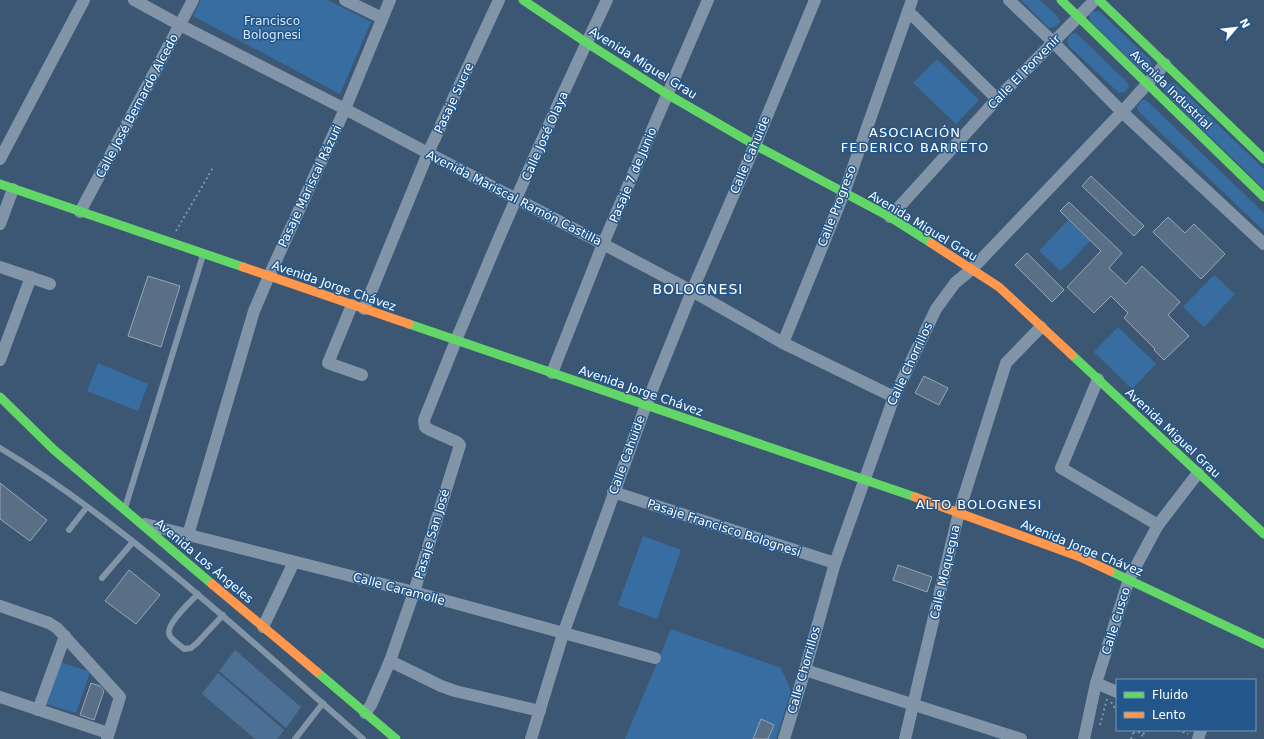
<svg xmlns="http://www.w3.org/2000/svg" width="1264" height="739" font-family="'DejaVu Sans',sans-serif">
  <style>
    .green { fill: #386da1 }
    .water { fill: #4c7094 }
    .building { fill: #586f85; stroke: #96a6b6 }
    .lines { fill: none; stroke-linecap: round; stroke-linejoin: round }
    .path { stroke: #8294a7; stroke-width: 2; stroke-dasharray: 2 3; stroke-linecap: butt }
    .lane { stroke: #8294a7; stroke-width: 6 }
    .street { stroke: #8294a7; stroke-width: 12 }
    .fast { stroke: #63d668; stroke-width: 9 }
    .slow { stroke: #ff974d; stroke-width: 9 }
    .labels { text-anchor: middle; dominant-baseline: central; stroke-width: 3; stroke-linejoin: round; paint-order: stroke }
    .park-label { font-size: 12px; fill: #d5e7f8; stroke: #23568b }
    .street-label { font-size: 12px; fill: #fff; stroke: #23568b }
    .neighbourhood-label { font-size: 13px; letter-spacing: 1px; fill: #fff; stroke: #23568b }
    .quarter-label { font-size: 14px; letter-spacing: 1px; fill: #fff; stroke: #23568b }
  </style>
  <rect width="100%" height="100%" fill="#3b5773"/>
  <g class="green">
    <path d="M201 0H328L371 22 340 94 193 16Z"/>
    <path d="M1021 0H1040L1058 17 1060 22 1055 27 1049 28Z"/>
    <path d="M1099 11 1150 60 1152 67 1149 72 1141 70 1090 21 1089 15 1092 12Z"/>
    <path d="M1076 33 1127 82 1129 87 1125 92 1119 93 1069 46 1067 40 1071 34Z"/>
    <path d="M937 59 979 100 956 124 913 83Z"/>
    <path d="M1175 83 1264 169V189L1165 93 1164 87 1168 84Z"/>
    <path d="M1142 100H1146L1264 213V231L1139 112 1137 107Z"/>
    <path d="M1068 220 1090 241 1061 271 1039 251Z"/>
    <path d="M1214 275 1235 294 1204 327 1183 307Z"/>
    <path d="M1118 327 1156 364 1132 389 1094 352Z"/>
    <path d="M98 363 148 384 138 411 87 391Z"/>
    <path d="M643 536 681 550 657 619 618 605Z"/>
    <path d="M671 629 781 668 791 691 776 739H625Z"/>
    <path d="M60 662 90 672 76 713 47 704Z"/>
  </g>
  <g class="water">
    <path d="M235 650 301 707 286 728 219 671Z"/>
    <path d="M218 673 284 730 277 739H255L202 694Z"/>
  </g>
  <g class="building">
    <path d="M1091 176 1144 226 1134 236 1082 186Z"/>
    <path d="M1069 202 1122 253 1109 268 1126 284 1142 266 1180 302 1168 315 1189 336 1164 360 1154 350 1155 349 1124 318 1128 313 1111 296 1094 313 1067 287 1101 251 1060 211Z"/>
    <path d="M1168 217 1185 233 1194 224 1225 254 1201 279 1153 232Z"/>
    <path d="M1027 253 1064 290 1052 302 1015 265Z"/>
    <path d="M148 276 180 286 161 347 128 336Z"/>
    <path d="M924 376 948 388 939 405 915 393Z"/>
    <path d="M0 483 47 520 30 541 0 519Z"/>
    <path d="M898 565 932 577 927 592 893 580Z"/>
    <path d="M129 570 160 595 136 624 105 601Z"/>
    <path d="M91 683 100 686 104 691 94 720 80 715Z"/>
    <path d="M761 719 774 725 768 739H753Z"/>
  </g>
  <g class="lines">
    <g class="path">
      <path d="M176 231 214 166"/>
      <path d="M1111 702 1117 711"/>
      <path d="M1100 725 1107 699"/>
      <path d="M1178 730 1188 734"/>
      <path d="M1133 733C1138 730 1143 733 1143 739"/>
      <path d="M1143 734 1148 730"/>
      <path d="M1131 739 1133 733"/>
    </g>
    <g class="lane">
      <path d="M0 448C37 470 71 494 105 520 195 588 278 665 363 739"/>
      <path d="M125 508 203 255"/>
      <path d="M69 530 87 507"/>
      <path d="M102 578 133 542"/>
      <path d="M198 594C191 601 163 627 170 636 173 641 180 645 184 649L191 648 197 643 223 615"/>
      <path d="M295 739 323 703"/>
    </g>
    <g class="street">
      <path d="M134 0 180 25 345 109 428 153 603 244 692 291 783 343 894 397"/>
      <path d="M345 0 382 18"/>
      <path d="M1009 0 1053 42 1122 112 1264 244"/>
      <path d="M908 11 997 99"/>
      <path d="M0 159 84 0"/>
      <path d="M80 212 193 0"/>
      <path d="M890 217 997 99 1095 0"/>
      <path d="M0 224 13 189"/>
      <path d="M0 267 50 284"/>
      <path d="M352 305 328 363 362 375"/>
      <path d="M364 309 428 153 499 0"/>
      <path d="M783 343 844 193 912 0"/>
      <path d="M0 360 31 277"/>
      <path d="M552 373 603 244 708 0"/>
      <path d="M1098 379 1061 468 1158 525"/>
      <path d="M613 492 835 563"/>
      <path d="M145 524 414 592 655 658"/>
      <path d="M188 535 254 311 269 276 345 109 390 0"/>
      <path d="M0 606 49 623 57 628 120 697 107 739"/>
      <path d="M263 627 294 562"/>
      <path d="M390 661 441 686 455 691 540 711"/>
      <path d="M805 670 1021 739"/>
      <path d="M1096 683 1117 692"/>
      <path d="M0 697 108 733"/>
      <path d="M38 710 65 636"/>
      <path d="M365 713 371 705 390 661 414 592 460 445 457 442 430 430 425 427 424 420C480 278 541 138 607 0"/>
      <path d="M531 739 563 634 646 405 692 291 755 145 815 0"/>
      <path d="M784 739 805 670 835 563 894 397 936 309 955 283 972 269 1122 112 1165 64"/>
      <path d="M905 739 959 512 1006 363 1041 327"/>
      <path d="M1084 739 1096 683 1129 579 1158 525 1198 473"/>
      <path d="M1198 739 1201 730"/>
    </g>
    <g class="fast">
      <path d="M523 0 587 43 667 94 755 145 890 217 931 243"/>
      <path d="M1061 0 1264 197"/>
      <path d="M1099 0 1264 159"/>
      <path d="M0 184 243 267"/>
      <path d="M409 324 915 497"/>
      <path d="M1072 355 1264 534"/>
      <path d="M0 397 53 449 212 584"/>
      <path d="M1110 571 1264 644"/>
      <path d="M317 672 396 739"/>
    </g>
    <g class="slow">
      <path d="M931 243 999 287 1072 355"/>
      <path d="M243 267 409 324"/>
      <path d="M915 497 1080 557 1110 571"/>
      <path d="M212 584 317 672"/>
    </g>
  </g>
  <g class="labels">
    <g class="park-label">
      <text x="272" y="21">Francisco<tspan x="272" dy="14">Bolognesi</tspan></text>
    </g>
    <g class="street-label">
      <text transform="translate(643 63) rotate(32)">Avenida Miguel Grau</text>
      <text transform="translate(1024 72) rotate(-46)">Calle El Porvenir</text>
      <text transform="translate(1171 90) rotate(44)">Avenida Industrial</text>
      <text transform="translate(454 98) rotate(-65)">Pasaje Sucre</text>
      <text transform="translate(137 106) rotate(-62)">Calle José Bernardo Alcedo</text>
      <text transform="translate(545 136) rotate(-66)">Calle José Olaya</text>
      <text transform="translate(750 155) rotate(-67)">Calle Cahuide</text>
      <text transform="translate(633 175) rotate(-67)">Pasaje 7 de Junio</text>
      <text transform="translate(310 186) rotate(-65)">Pasaje Mariscal Rázuri</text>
      <text transform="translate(514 198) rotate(27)">Avenida Mariscal Ramón Castilla</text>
      <text transform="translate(837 206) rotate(-69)">Calle Progreso</text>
      <text transform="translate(923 226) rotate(31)">Avenida Miguel Grau</text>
      <text transform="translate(334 286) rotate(19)">Avenida Jorge Chávez</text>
      <text transform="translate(910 364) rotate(-65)">Calle Chorrillos</text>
      <text transform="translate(641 391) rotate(19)">Avenida Jorge Chávez</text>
      <text transform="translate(1173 433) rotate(43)">Avenida Miguel Grau</text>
      <text transform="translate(627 455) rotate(-70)">Calle Cahuide</text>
      <text transform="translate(724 528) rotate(18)">Pasaje Francisco Bolognesi</text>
      <text transform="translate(432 534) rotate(-73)">Pasaje San José</text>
      <text transform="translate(1082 548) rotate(22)">Avenida Jorge Chávez</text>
      <text transform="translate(204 561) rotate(40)">Avenida Los Ángeles</text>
      <text transform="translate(945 572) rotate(-77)">Calle Moquegua</text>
      <text transform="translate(399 589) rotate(15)">Calle Caramolle</text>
      <text transform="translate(1116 621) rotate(-73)">Calle Cusco</text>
      <text transform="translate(804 670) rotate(-74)">Calle Chorrillos</text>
    </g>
    <g class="neighbourhood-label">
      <text x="915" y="132">ASOCIACIÓN<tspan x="915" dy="15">FEDERICO BARRETO</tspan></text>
      <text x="979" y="504">ALTO BOLOGNESI</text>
    </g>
    <g class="quarter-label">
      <text x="698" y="289">BOLOGNESI</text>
    </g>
  </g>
  <rect x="1116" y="679" width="140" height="52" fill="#23568b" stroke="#7b9ab9"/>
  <rect x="1124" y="692" width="20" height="6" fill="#63d668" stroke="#7b9ab9"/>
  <text x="1152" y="699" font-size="12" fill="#ffffff">Fluido</text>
  <rect x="1124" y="712" width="20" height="6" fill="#ff974d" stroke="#7b9ab9"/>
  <text x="1152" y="719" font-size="12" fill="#ffffff">Lento</text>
  <g transform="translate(1236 28) rotate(62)" stroke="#23568b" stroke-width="3" paint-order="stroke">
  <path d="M0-3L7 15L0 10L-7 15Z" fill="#ffffff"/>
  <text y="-6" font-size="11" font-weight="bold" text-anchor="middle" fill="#ffffff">N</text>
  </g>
</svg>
